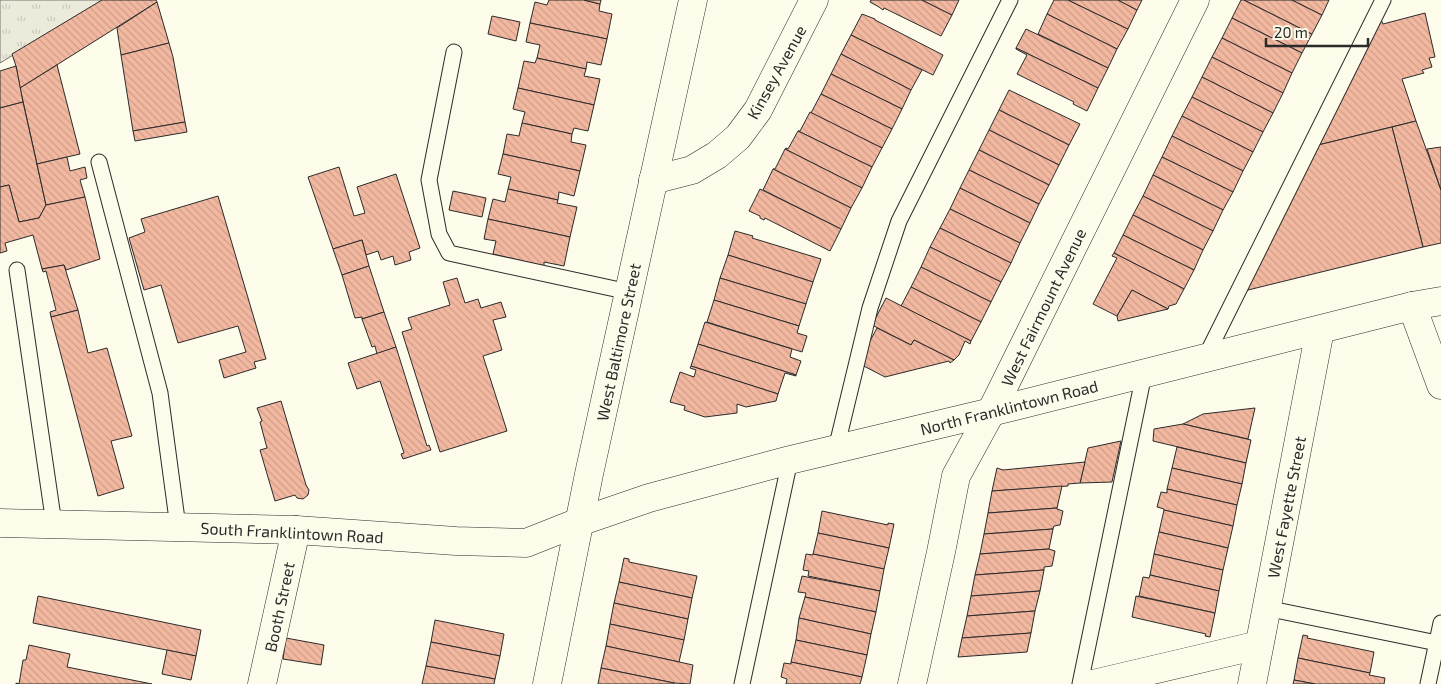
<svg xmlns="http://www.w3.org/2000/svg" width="1441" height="684" font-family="'Exo 2',sans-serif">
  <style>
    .park { fill: url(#park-tufts); stroke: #74746e }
    .building { fill: url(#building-back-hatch); stroke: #2b2b2b }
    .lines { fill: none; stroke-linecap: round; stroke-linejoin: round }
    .lane-casing { stroke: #2b2b2b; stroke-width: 17 }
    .street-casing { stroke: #2b2b2b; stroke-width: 29 }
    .secondary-casing { stroke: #2b2b2b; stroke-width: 29 }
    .lane { stroke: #fdfbea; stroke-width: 15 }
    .street { stroke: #fdfbea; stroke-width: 28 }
    .secondary { stroke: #fdfbea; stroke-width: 28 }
    .labels { text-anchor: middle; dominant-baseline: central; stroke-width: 4; stroke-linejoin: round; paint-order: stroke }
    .street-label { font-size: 16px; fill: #2b2b2b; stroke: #fdfbea }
  </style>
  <defs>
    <pattern id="park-tufts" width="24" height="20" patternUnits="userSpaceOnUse" patternTransform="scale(1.25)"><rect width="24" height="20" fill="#ecebdb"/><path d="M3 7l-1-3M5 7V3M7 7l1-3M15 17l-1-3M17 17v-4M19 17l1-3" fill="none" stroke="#cbcabc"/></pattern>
    <pattern id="building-back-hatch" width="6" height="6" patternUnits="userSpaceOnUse" patternTransform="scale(1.25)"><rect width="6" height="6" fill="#f2b8a0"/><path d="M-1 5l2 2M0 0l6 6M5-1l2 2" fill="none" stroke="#d09e8a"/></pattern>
  </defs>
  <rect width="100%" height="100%" fill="#fdfbea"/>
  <path class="park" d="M0 0H104L0 63Z"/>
  <g class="building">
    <path d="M102 0H156L157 2 20 88 16 66 12 54Z"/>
    <path d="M549 0H584L600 4 599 11 612 14 607 39 530 23 535 2 547 5Z"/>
    <path d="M584 0H601L600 4Z"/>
    <path d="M871 0H922L952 15 941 36 884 8 883 10 879 7 870 2Z"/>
    <path d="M922 0H959L952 15Z"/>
    <path d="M1054 0H1068L1128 29 1117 49 1047 14Z"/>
    <path d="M1068 0H1118L1137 10 1128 29Z"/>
    <path d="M1118 0H1142L1137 10Z"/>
    <path d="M1241 0H1244L1312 34 1302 53 1232 18Z"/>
    <path d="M1244 0H1292L1322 15 1312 34Z"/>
    <path d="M1292 0H1329L1322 15Z"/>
    <path d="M157 2 169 43 121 55 117 28Z"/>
    <path d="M1425 13 1435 57 1429 58 1432 67 1422 70 1424 73 1402 79 1416 121 1314 146 1379 15 1383 24Z"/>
    <path d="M862 14 875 19V20L943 55 933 75 851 35Z"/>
    <path d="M1047 14 1117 49 1108 68 1038 34Z"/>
    <path d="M492 16 520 22 516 41 488 34Z"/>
    <path d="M1232 18 1302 53 1292 73 1222 38Z"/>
    <path d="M530 23 607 39 601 65 587 62 586 69 537 58 540 45 526 42Z"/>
    <path d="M1026 29 1108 68 1098 88 1016 48Z"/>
    <path d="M851 35 922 70 911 90 841 54Z"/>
    <path d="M1222 38 1292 73 1283 93 1212 57Z"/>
    <path d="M169 43 173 57 185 122 133 131 121 55Z"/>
    <path d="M1016 48 1098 88 1087 111 1073 104 1074 102 1017 74 1027 55 1016 49Z"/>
    <path d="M841 54 911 90 902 109 831 74Z"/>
    <path d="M1212 57 1283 93 1273 113 1202 77Z"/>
    <path d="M537 58 586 69 584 76 600 79 594 105 518 88 524 61 535 63Z"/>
    <path d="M57 65 80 154 37 164 20 88Z"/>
    <path d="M16 66 23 102 0 108V71Z"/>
    <path d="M831 74 902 109 892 129 821 94Z"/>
    <path d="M1202 77 1273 113 1263 132 1192 97Z"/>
    <path d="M518 88 594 105 588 131 574 128 572 134 522 123 525 112 513 109Z"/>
    <path d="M1009 90 1080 124 1069 145 999 110Z"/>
    <path d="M821 94 892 129 882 148 811 113Z"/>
    <path d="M1192 97 1263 132 1253 152 1182 116Z"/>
    <path d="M23 102 46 205 39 218 19 222 9 185 0 187V108Z"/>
    <path d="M999 110 1069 145 1059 165 989 130Z"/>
    <path d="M810 112 882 148 872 167 798 131H800Z"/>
    <path d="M1182 116 1253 152 1243 171 1172 136Z"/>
    <path d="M1416 121 1441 190V243L1423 247 1392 127Z"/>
    <path d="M185 122 187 132 135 141 133 131Z"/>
    <path d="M522 123 572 134 571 142 586 145 580 171 503 154 507 134 519 136Z"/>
    <path d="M1392 127 1423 247 1244 291 1314 146Z"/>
    <path d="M989 130 1059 165 1049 185 979 150Z"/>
    <path d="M798 131 872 167 862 188 785 149 786 148 788 149Z"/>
    <path d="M1172 136 1243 171 1233 192 1162 157Z"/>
    <path d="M1441 147V190L1427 149Z"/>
    <path d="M785 149 862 188 851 208 773 169H775Z"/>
    <path d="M979 150 1049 185 1039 204 969 170Z"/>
    <path d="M503 154 580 171 574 196 559 192 558 200 508 189 511 177 498 174Z"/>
    <path d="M67 157 70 171 85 167 87 178 80 180 85 197 46 205 37 164Z"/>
    <path d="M1162 157 1233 192 1223 210 1153 175Z"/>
    <path d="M339 167 354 216 365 213 357 187 396 174 420 248 409 252 411 260 395 265 393 256 381 260 378 251 366 255 362 240 333 249 308 177Z"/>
    <path d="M773 169 851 208 841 229 763 190Z"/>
    <path d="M969 170 1039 204 1030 223 960 188Z"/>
    <path d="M1153 175 1223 210 1213 231 1143 196Z"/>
    <path d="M9 185 19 222 39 218 46 205 85 197 100 259 66 270 64 265 42 269 33 235 5 243 7 251 0 253V187Z"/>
    <path d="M960 188 1030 223 1020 243 950 209Z"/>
    <path d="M508 189 558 200 557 203 577 207 570 237 488 219 493 199 505 202Z"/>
    <path d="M760 189 841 229 830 251 765 218 764 220 760 218V216L749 211Z"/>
    <path d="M453 191 486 198 482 217 449 210Z"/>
    <path d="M218 196 266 359 254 362 256 368 224 378 219 360 246 352 238 326 178 343 161 285 144 290 129 238 145 232 141 219Z"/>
    <path d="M1143 196 1213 231 1203 250 1133 215Z"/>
    <path d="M950 209 1020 243 1011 263 940 228Z"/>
    <path d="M1133 215 1203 250 1194 270 1123 235Z"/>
    <path d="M488 219 570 237 564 266 544 262V266L493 254 496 241 484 239Z"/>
    <path d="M940 228 1011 263 1001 282 930 247Z"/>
    <path d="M735 231 753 236 752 238 821 259 813 282 728 255Z"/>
    <path d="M1123 235 1194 270 1184 289 1114 253Z"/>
    <path d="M362 240 369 266 342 275 333 249Z"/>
    <path d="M930 247 1001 282 991 302 921 267Z"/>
    <path d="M1114 253 1184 289 1176 304 1169 306 1168 309 1132 290 1117 316 1093 304 1117 258 1112 256Z"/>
    <path d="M728 255 813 282 806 304 720 278Z"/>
    <path d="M64 265 78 310 51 317 50 312 56 310 46 271 43 272 42 269Z"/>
    <path d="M369 266 384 312 362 319V317L355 318 342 275Z"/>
    <path d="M921 267 991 302 981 322 911 287Z"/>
    <path d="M457 278 465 303 478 299 481 308 501 302 506 317 493 320 502 350 483 356 507 431 440 452 402 332 412 329 408 318 450 305 443 282Z"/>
    <path d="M720 278 806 304 799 326 714 300Z"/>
    <path d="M911 287 981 322 971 341 901 306Z"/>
    <path d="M1132 290 1168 309 1118 321 1117 316Z"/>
    <path d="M886 298 971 341 970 344 965 341 959 355 954 360 914 340 911 345 872 325Z"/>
    <path d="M714 300 799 326 797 333 807 336 802 352 707 322Z"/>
    <path d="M78 310 88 353 107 348 132 436 111 441 124 488 98 496 51 317Z"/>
    <path d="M384 312 396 347 377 354 375 346 372 347 362 319Z"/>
    <path d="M705 322 792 349 790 357 801 361 796 375 698 344Z"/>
    <path d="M877 328 911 345 914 340 954 360 950 363 949 361 885 377 858 363Z"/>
    <path d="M698 344 796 375V376L785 373 778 394 691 366Z"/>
    <path d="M396 347 427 446 429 445 431 450 403 459 401 454 404 453 380 381 357 389 348 363Z"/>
    <path d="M691 366 778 394 776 401 746 407 737 404V413L705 417 684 410 685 406 670 402 680 372 694 377 696 370 690 368Z"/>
    <path d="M281 401 306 485 309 490 308 495 303 499 297 498 295 495 275 501 260 450 267 448 260 422 262 421 257 408Z"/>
    <path d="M1255 408 1248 439 1183 424 1203 414Z"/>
    <path d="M1183 424 1251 440 1246 463 1153 441 1154 429Z"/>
    <path d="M1121 441 1112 482 1080 483 1088 448Z"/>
    <path d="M1177 447 1246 463 1242 484 1172 468Z"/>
    <path d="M1085 462 1080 483 1068 484V486L992 491 997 468 1003 470Z"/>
    <path d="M1172 468 1242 484 1237 505 1167 489Z"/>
    <path d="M1062 486 1057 508 988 513 992 491Z"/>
    <path d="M1167 489 1237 505 1233 526 1164 510V509L1157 507 1161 492 1167 493Z"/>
    <path d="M1057 508V509L1063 511 1060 525 1054 526 1053 529 984 534 988 513Z"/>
    <path d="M1164 510 1233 526 1228 548 1159 532Z"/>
    <path d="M822 511 888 525V523L894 524 889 548 818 533Z"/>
    <path d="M1053 529 1049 549 980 554 984 534Z"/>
    <path d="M1159 532 1228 548 1223 570 1154 554Z"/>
    <path d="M818 533 889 548 884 569 813 554Z"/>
    <path d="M1049 549 1055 551 1052 566 1044 567V570L975 575 980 554Z"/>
    <path d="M806 554 813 555V554L884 569 880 591 808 576 809 571 803 570Z"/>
    <path d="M1154 554 1223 570 1219 591 1150 575Z"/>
    <path d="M624 558 629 559V562L697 576 692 598 619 582Z"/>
    <path d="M1044 570 1040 591 971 596 975 575Z"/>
    <path d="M1150 575 1219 591 1215 613 1139 596 1143 577 1149 578Z"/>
    <path d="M802 576 880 591 876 612 805 597 806 593 798 592Z"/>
    <path d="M619 582 692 598 688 619 614 603Z"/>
    <path d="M1040 591 1035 611 967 616 971 596Z"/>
    <path d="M38 596 201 630 196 656 33 623Z"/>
    <path d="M1136 596 1215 613 1210 637 1205 636 1206 634 1132 617Z"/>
    <path d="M805 597 876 612 871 634 799 618Z"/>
    <path d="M614 603 688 619 684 640 610 624Z"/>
    <path d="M1035 611 1031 633 962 638 967 616Z"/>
    <path d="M799 618 871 634 867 655 796 640Z"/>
    <path d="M435 620 504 634 500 656 431 642Z"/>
    <path d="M610 624 684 640 679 662 606 646Z"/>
    <path d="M1031 633 1027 652 958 657 962 638Z"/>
    <path d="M1303 635 1308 636 1307 638 1374 652 1370 673 1298 658Z"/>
    <path d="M286 638 324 645 321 665 283 659Z"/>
    <path d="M796 640 867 655 862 677 791 662Z"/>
    <path d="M431 642 500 656 495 679 426 666Z"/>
    <path d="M29 645 70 654 67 667 152 684H16V683L19 684 23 660H26Z"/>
    <path d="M606 646 693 665 690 684 674 683 601 668Z"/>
    <path d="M167 650 196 656 191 680 162 674Z"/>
    <path d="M1298 658 1370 673 1369 675 1385 678 1384 684H1315L1294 680Z"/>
    <path d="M791 662 862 677 860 684H786L787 679 781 677 784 663 791 664Z"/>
    <path d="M426 666 495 679 494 684H422Z"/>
    <path d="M601 668 674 683V684H598Z"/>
    <path d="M1294 680 1315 684H1293Z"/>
  </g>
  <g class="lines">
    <defs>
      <g id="lane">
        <path d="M454 52 429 180 439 234 449 253 629 292"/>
        <path d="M99 162 160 393 178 527"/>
        <path d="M17 270 54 524"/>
        <path d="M1205 358 1383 0"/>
        <path d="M836 449 870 308 899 221 1010 0"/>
        <path d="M1266 608 1437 643"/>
        <path d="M742 684 790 460"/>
        <path d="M1080 684 1144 374"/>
        <path d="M1428 684 1441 623"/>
      </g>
      <g id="street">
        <path d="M653 180 692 170 717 155 738 137 758 110 814 0"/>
        <path d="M1412 306 1441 385"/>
        <path d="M0 523 296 530 456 541 526 543 579 522"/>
        <path d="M262 684 296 530"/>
        <path d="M912 684 941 552 956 476 991 412 1195 0"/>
        <path d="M1093 684 1259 645"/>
        <path d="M1252 684 1320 330"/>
      </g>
      <g id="secondary">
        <path d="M579 522 649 498 790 460 991 412 1412 306 1441 301"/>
        <path d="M547 684 589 474 693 0"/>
      </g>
    </defs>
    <use href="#lane" class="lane-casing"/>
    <use href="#street" class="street-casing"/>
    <use href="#secondary" class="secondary-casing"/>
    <use href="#lane" class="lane"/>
    <use href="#street" class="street"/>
    <use href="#secondary" class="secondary"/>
  </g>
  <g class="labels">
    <g class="street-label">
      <text transform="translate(776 72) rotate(-61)">Kinsey Avenue</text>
      <text transform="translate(1043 307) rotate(-64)">West Fairmount Avenue</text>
      <text transform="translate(618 342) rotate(-78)">West Baltimore Street</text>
      <text transform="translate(1009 407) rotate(-14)">North Franklintown Road</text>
      <text transform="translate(1286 507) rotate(-79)">West Fayette Street</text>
      <text transform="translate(292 532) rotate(3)">South Franklintown Road</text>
      <text transform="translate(279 607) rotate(-78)">Booth Street</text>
    </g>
  </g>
  <path d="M1266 38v8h102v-8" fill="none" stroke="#2b2b2b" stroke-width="2.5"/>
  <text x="1274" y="38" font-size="15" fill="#2b2b2b" stroke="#fdfbea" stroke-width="4" paint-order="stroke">20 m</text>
</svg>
